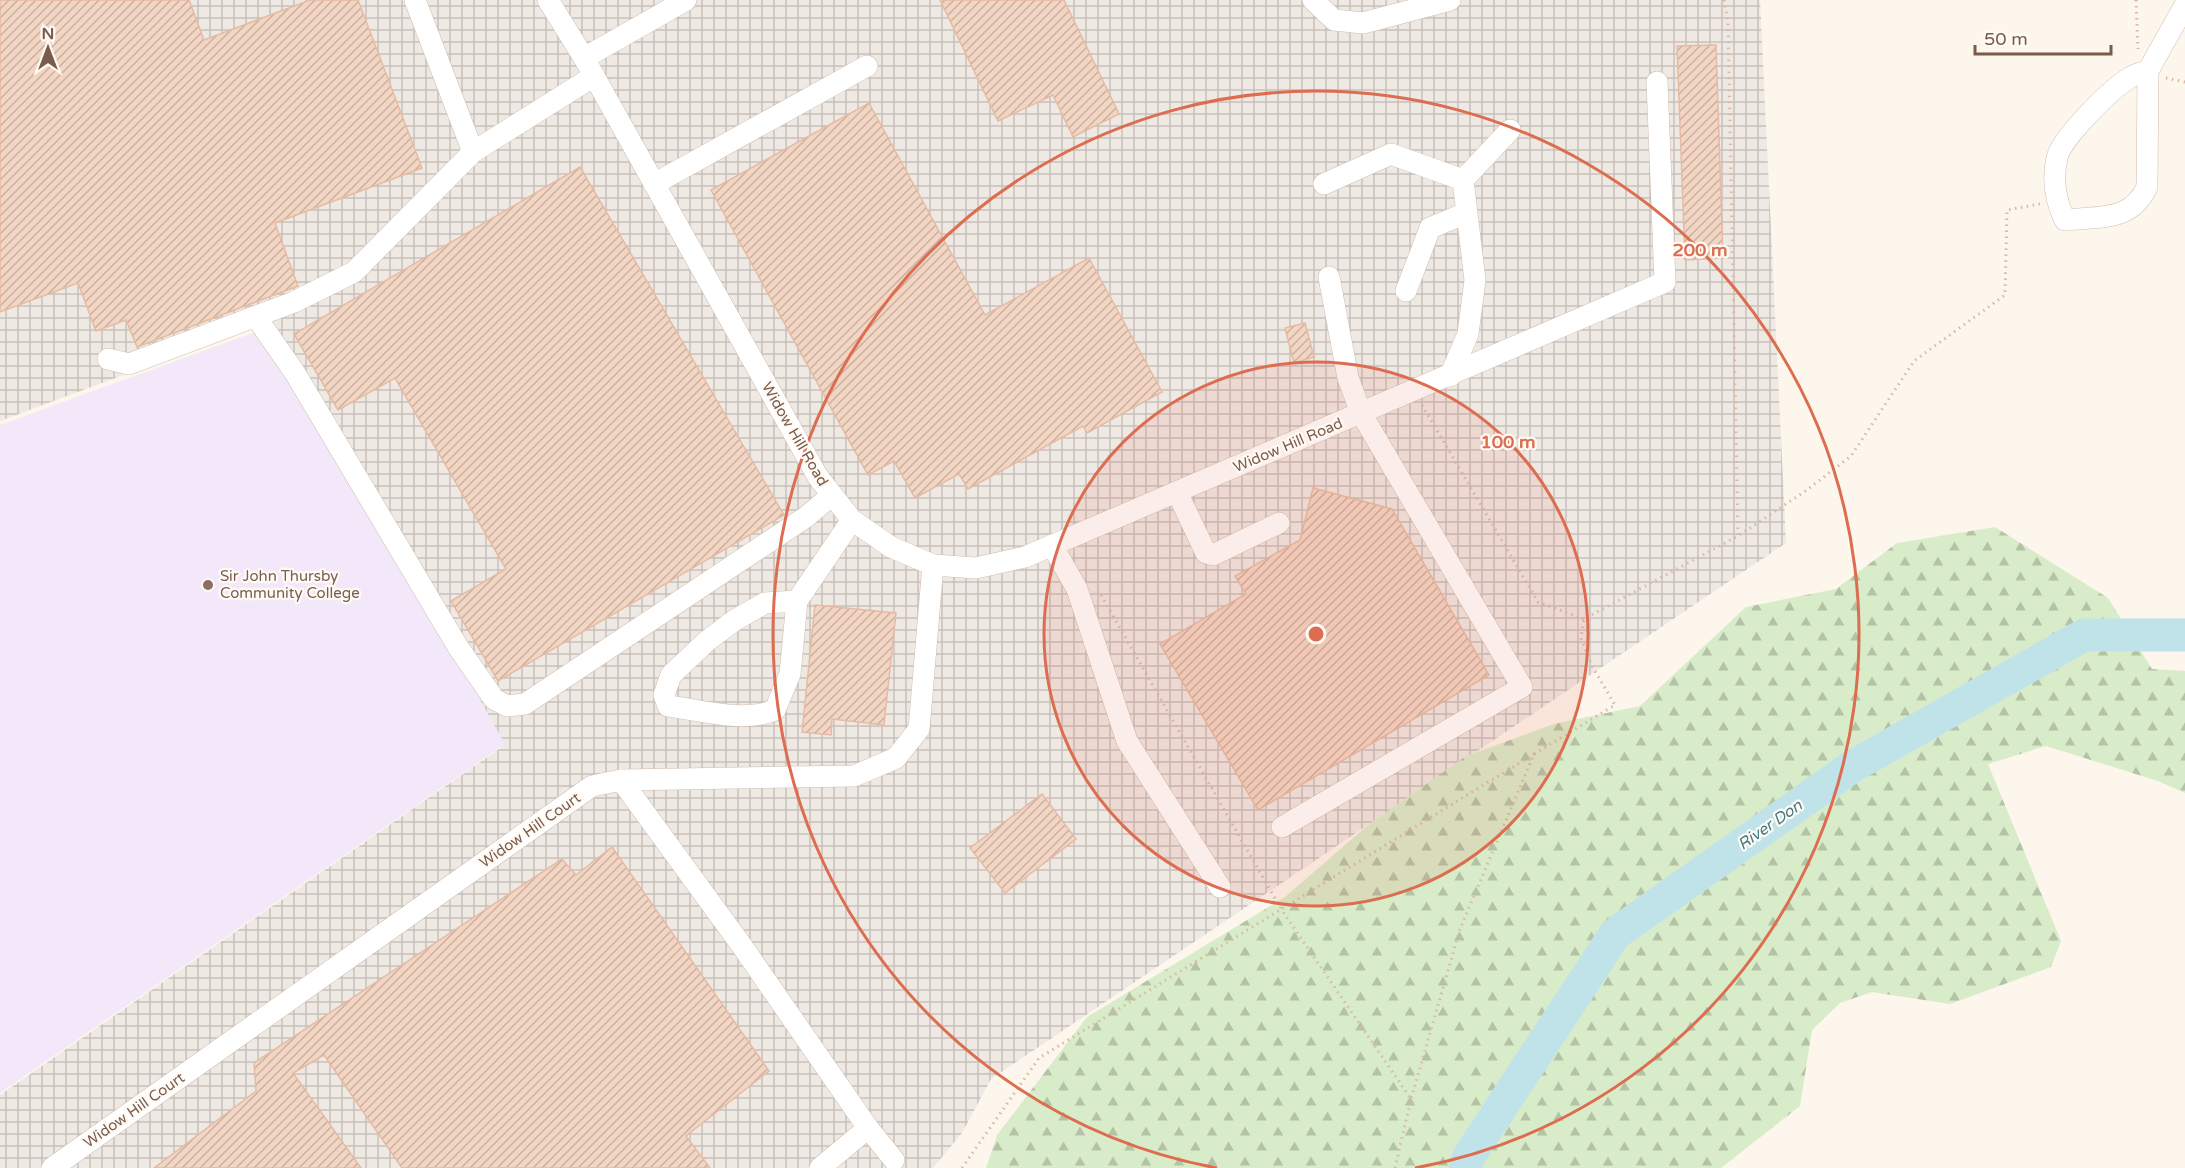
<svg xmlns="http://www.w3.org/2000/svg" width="2185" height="1168" font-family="'Varela Round',sans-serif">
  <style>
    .industrial { fill: url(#industrial-grid) }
    .education { fill: #f3e8fa }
    .forest { fill: url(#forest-firs) }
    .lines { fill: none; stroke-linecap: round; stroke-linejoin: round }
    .river { stroke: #bfe3e8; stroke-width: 33 }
    .building { fill: url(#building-hatch); stroke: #e6bba3; stroke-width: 1.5 }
    .minor-casing { stroke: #d1beb0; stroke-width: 22 }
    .path { stroke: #d9b8a5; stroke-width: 3; stroke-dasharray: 1.5 4.5; stroke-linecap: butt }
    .minor { stroke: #fff; stroke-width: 21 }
    .ring { fill: none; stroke: #dc6d51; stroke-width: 3 }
    .education-dot { fill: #8d6e63; stroke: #fffaf3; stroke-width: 2 }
    .labels { text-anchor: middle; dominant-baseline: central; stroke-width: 4.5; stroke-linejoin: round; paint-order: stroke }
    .street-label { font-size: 15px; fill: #7a5c4d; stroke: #fffaf3 }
    .education-label { font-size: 15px; fill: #785e54; stroke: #fffaf3; text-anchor: start }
    .water-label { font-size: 16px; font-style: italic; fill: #437c86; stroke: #fffaf3 }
    .centre { fill: #dc6d51; stroke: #fffaf3; stroke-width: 3 }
    .ring-label { font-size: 18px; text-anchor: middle; font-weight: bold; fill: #dc6d51; stroke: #fffaf3; stroke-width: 4.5; stroke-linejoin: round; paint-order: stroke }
  </style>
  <defs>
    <pattern id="industrial-grid" width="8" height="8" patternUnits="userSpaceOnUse" patternTransform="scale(1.5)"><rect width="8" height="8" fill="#efe9e4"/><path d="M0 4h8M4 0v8" fill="none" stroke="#c7c0bb"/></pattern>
    <pattern id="forest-firs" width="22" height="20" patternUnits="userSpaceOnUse" patternTransform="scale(1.5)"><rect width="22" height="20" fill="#d8ecc9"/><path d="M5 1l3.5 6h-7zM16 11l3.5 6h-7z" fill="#b4c2a5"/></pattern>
    <pattern id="building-hatch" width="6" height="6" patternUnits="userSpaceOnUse" patternTransform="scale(1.5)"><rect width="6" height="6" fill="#f3d5c3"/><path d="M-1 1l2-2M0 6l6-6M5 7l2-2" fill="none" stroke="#cab0a1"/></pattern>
  </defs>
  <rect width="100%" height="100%" fill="#fdf6ec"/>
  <path class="industrial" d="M0 0H1760L1786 543 991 1079 962 1133 933 1168H0V1095L502 747 252 327 0 421Z"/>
  <path class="education" d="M269 327 505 744 0 1093V425Z"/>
  <path class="forest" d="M1995 527 2108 598 2152 669 2185 671V793L2158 781 2046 746 1988 764 2061 941 2051 967 1950 1004 1872 992 1840 1003 1812 1030 1800 1106 1721 1168H986L997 1135 1087 1017 1285 897 1367 826 1466 756 1554 724 1640 706 1746 607 1836 589 1897 543Z"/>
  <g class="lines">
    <path class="river" d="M1465 1168 1469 1156 1615 934 1853 766 2084 635H2185"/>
  </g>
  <g class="building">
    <path d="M0 0H189L204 40 310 0H358L422 168 275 223 298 286 137 347 126 320 96 331 78 283 0 312Z"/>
    <path d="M940 0H1064L1119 114 1073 137 1053 95 998 121Z"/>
    <path d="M1716 45 1723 258 1685 260 1677 46Z"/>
    <path d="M869 103 985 315 1089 258 1162 392 1087 433 1083 426 968 489 959 474 915 498 894 461 868 475 711 190Z"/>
    <path d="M580 167 784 515 498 681 451 601 506 569 395 378 338 410 294 334Z"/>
    <path d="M1305 323 1314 357 1294 363 1285 328Z"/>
    <path d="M1313 488 1392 509 1489 675 1258 810 1160 644 1246 594 1235 576 1300 540Z"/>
    <path d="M815 605 896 613 884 725 832 719 831 735 802 732Z"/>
    <path d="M1042 794 1076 839 1005 893 970 848Z"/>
    <path d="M612 847 769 1071 686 1136 710 1168H402L324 1055 293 1073 361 1168H154L256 1091 254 1063 562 859 576 875Z"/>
  </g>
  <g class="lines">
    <defs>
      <g id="minor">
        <path d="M415 0 473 152"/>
        <path d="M548 0 584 58 818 477 852 520 891 547 933 565 976 568 1025 557 1665 282 1657 82"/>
        <path d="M1313 0 1334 20 1363 23 1450 0"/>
        <path d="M584 58 686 0"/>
        <path d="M2148 71C2143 72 2136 74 2131 77 2113 87 2061 138 2057 158 2052 180 2055 200 2065 220 2100 216 2131 222 2147 187L2148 71 2185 5"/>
        <path d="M1463 180 1510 130"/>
        <path d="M654 184 867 66"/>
        <path d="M1324 184 1391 154 1463 180 1475 280 1468 334 1450 376"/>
        <path d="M1406 291 1430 228 1466 213"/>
        <path d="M256 317 295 373 458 647 494 699 507 706 525 704 540 694 806 517 832 495"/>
        <path d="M108 359 129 364 294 302 354 272 473 152 594 76"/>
        <path d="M1177 492 1206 553 1213 555 1279 523"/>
        <path d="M1052 545 1077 589 1127 741 1220 887"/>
        <path d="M797 601 765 603 735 620 707 641 671 675 664 695 668 706C701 710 744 723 775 710L790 674 797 601 852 520"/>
        <path d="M621 780 742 946 868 1128 894 1160"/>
        <path d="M1282 827 1522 687 1361 413 1348 378 1329 277"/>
        <path d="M52 1168 592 786 621 780 854 776 896 758 919 729 933 565"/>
        <path d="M820 1168 868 1128"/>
      </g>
    </defs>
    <use href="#minor" class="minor-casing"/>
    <g class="path">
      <path d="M1724 0 1728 21 1738 536"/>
      <path d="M2136 0 2138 49"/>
      <path d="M2166 78 2185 82"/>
      <path d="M1422 405 1538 602 1584 619"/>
      <path d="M1101 595 1281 909 1411 1099"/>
      <path d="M962 1168 1039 1058 1534 754"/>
      <path d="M1395 1168 1411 1099 1460 929 1534 754 1615 705 1592 666 1581 638 1584 619 1738 536 1807 490 1851 456 1914 361 2005 295 2007 210 2040 204"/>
    </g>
    <use href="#minor" class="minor"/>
  </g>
  <circle cx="1316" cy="634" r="272" fill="#dc6d51" fill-opacity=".12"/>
  <g class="ring">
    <circle cx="1316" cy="634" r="272"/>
    <path d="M1217 1168A543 543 0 1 1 1415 1168"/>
  </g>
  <circle class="education-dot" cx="208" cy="585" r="6"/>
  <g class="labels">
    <g class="street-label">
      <text transform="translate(795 434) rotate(60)">Widow Hill Road</text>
      <text transform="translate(1288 445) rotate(-23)">Widow Hill Road</text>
      <text transform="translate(530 830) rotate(-35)">Widow Hill Court</text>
      <text transform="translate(134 1110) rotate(-35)">Widow Hill Court</text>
    </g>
    <g class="education-label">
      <text x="220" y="576">Sir John Thursby<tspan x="220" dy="17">Community College</tspan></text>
    </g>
    <g class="water-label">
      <text transform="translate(1770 825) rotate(-35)">River Don</text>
    </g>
  </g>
  <circle cx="1316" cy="634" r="9" class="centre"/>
  <g class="ring-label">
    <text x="1700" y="256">200 m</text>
    <text x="1508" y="448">100 m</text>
  </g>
  <g transform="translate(48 48)" stroke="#fffaf3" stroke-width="4.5" paint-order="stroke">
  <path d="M0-4.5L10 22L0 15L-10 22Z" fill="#7a5c4d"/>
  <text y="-9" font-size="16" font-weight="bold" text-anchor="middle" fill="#7a5c4d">N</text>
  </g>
  <path d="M1975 45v9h136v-9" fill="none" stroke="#7a5c4d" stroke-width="3"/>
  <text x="1984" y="45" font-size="18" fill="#7a5c4d" stroke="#fffaf3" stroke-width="4.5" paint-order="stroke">50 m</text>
</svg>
